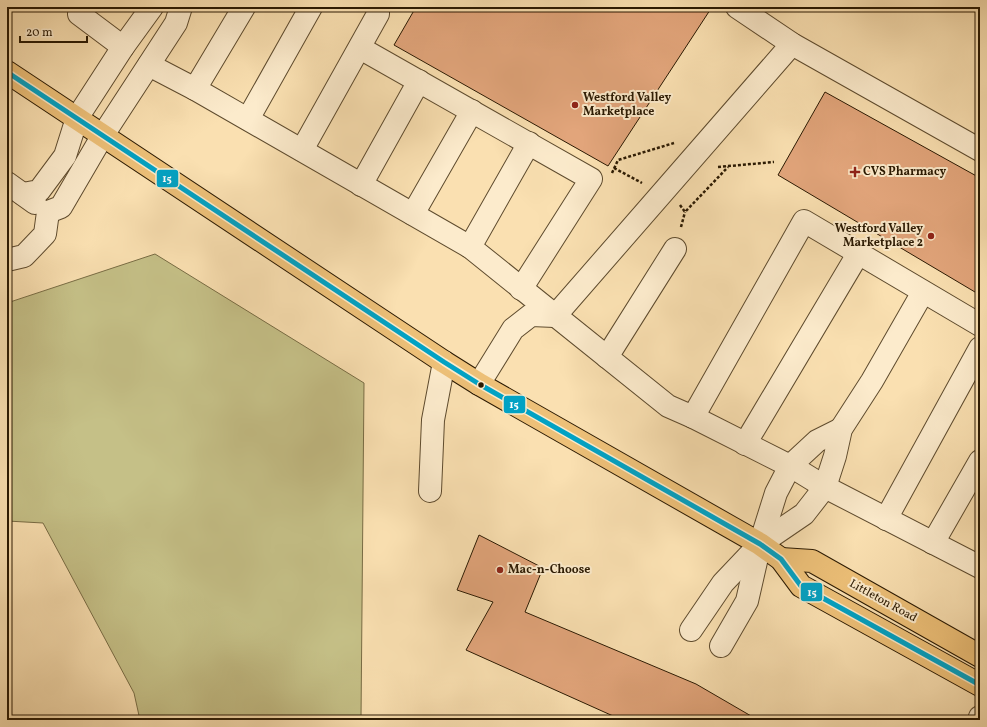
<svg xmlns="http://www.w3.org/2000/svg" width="987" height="727" font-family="Vollkorn,serif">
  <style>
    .green { fill: #c5c087; stroke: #786c44 }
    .building { fill: #e2a57b; stroke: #2a1902 }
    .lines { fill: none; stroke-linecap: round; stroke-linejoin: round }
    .minor-casing { stroke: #5e4b2e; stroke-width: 24 }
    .major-casing { stroke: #2a1902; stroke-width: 24 }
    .path { stroke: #2a1902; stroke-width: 2.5; stroke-dasharray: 3 2; stroke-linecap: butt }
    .minor { stroke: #fcebcc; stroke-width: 22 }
    .major { stroke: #edc078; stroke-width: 22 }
    .bus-1-casing { stroke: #fcebcc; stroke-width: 8 }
    .bus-1 { stroke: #02a2c4; stroke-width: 5 }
    .poi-dot { fill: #8f2418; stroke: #fcebcc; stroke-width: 1.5 }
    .bus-dot { fill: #2a1902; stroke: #fcebcc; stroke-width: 1.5 }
    .labels { text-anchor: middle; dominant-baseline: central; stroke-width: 4; stroke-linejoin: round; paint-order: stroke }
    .poi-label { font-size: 12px; font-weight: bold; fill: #2a1902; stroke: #fcebcc; text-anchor: start }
    .street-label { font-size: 12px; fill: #2a1902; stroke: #fcebcc }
    .line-badge { stroke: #fcebcc; stroke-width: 1.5 }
    .badge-label { font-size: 11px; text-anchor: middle; font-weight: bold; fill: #fff }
  </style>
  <rect width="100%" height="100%" fill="#fae0b1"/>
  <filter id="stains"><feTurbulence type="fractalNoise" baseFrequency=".005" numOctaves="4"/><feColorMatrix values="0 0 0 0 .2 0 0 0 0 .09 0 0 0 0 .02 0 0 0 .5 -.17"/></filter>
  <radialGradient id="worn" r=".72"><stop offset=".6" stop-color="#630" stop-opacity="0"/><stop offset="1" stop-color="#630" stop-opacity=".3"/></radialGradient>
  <path class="green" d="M155 254 364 383 361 719 359 720H140L134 693 43 523 7 521V303Z"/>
  <g class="building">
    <path d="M416 7H712L608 166 394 45Z"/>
    <path d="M825 92 980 178V295L778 175Z"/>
    <path d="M479 535 543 568 525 612 696 684 758 720H622L466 650 493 602 457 590Z"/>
  </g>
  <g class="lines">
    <defs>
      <g id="minor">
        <path d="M244 7 195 89 470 247 668 406 693 417"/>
        <path d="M737 7 792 44 980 150"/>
        <path d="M79 14 123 47"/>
        <path d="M360 48 591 179 521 289"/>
        <path d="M149 65 195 89"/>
        <path d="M248 119 311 7"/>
        <path d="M302 150 378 14V7"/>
        <path d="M7 183 35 203"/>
        <path d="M361 185 419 81"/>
        <path d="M23 194 39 191 65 156 77 118 123 47 152 7"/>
        <path d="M48 212 61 207 103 135 176 23 181 7"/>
        <path d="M413 214 472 111"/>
        <path d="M470 247 529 143"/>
        <path d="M7 260 24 256 45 234 48 212"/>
        <path d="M980 325 804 221 693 417 794 468 825 487 980 567"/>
        <path d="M607 357 675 249"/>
        <path d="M479 384 513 329 531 315 555 316 792 44"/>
        <path d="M745 444 858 254"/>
        <path d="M430 491 433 420 444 362"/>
        <path d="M886 519 980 348"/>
        <path d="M933 543 980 461"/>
        <path d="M691 630 723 583 760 544 804 514 825 487 835 456 841 429 872 381 923 292"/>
        <path d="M721 646 747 601 760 544 776 493 790 466 817 441 841 429"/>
        <path d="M979 720 980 717"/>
      </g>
      <g id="major">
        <path d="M7 72 444 362 479 384 760 544 781 559 801 586 980 685"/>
        <path d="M781 559 812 561 980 656"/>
      </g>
    </defs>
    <use href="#minor" class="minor-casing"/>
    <use href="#major" class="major-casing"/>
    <g class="path">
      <path d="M718 167 774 162"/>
      <path d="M614 168 642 183"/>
      <path d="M612 173 618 160 674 143"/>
      <path d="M680 205 685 212 728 167"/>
      <path d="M681 227 685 212"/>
    </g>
    <use href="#minor" class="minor"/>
    <use href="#major" class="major"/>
    <defs>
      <path id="bus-1" d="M7 72 444 362 479 384 760 544 781 559 801 586 980 685"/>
    </defs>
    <use href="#bus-1" class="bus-1-casing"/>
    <use href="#bus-1" class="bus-1"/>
  </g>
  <g class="poi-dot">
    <circle cx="575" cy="105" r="4"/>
    <path d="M853 166h4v4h4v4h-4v4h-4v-4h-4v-4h4z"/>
    <circle cx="931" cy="236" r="4"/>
    <circle cx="500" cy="570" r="4"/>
  </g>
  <circle class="bus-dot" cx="481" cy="385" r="3.5"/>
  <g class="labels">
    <g class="poi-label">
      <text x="583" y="98">Westford Valley<tspan x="583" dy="14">Marketplace</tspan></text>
      <text x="863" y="172">CVS Pharmacy</text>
      <text x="923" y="229" text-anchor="end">Westford Valley<tspan x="923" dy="14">Marketplace 2</tspan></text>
      <text x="508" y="570">Mac-n-Choose</text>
    </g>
    <g class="street-label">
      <text transform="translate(883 601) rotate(29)">Littleton Road</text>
    </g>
  </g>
  <g class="line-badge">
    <rect x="156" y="169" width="23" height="19" rx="4" fill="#02a2c4"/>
    <rect x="503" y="395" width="23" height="19" rx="4" fill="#02a2c4"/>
    <rect x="800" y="582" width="23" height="20" rx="4" fill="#02a2c4"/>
  </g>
  <g class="badge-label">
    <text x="167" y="182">15</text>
    <text x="514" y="408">15</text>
    <text x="812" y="596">15</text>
  </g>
  <rect width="987" height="727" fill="none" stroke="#fae0b1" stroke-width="24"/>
  <rect x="8" y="8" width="971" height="711" fill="none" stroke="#2a1902" stroke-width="2"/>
  <rect x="12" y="12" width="963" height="703" fill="none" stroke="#2a1902"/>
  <path d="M20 36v6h67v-6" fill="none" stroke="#2a1902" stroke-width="2"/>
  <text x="26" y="36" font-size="12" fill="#2a1902" stroke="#fcebcc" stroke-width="3" paint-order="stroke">20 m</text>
  <rect width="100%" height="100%" filter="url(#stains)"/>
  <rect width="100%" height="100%" fill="url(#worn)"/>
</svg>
